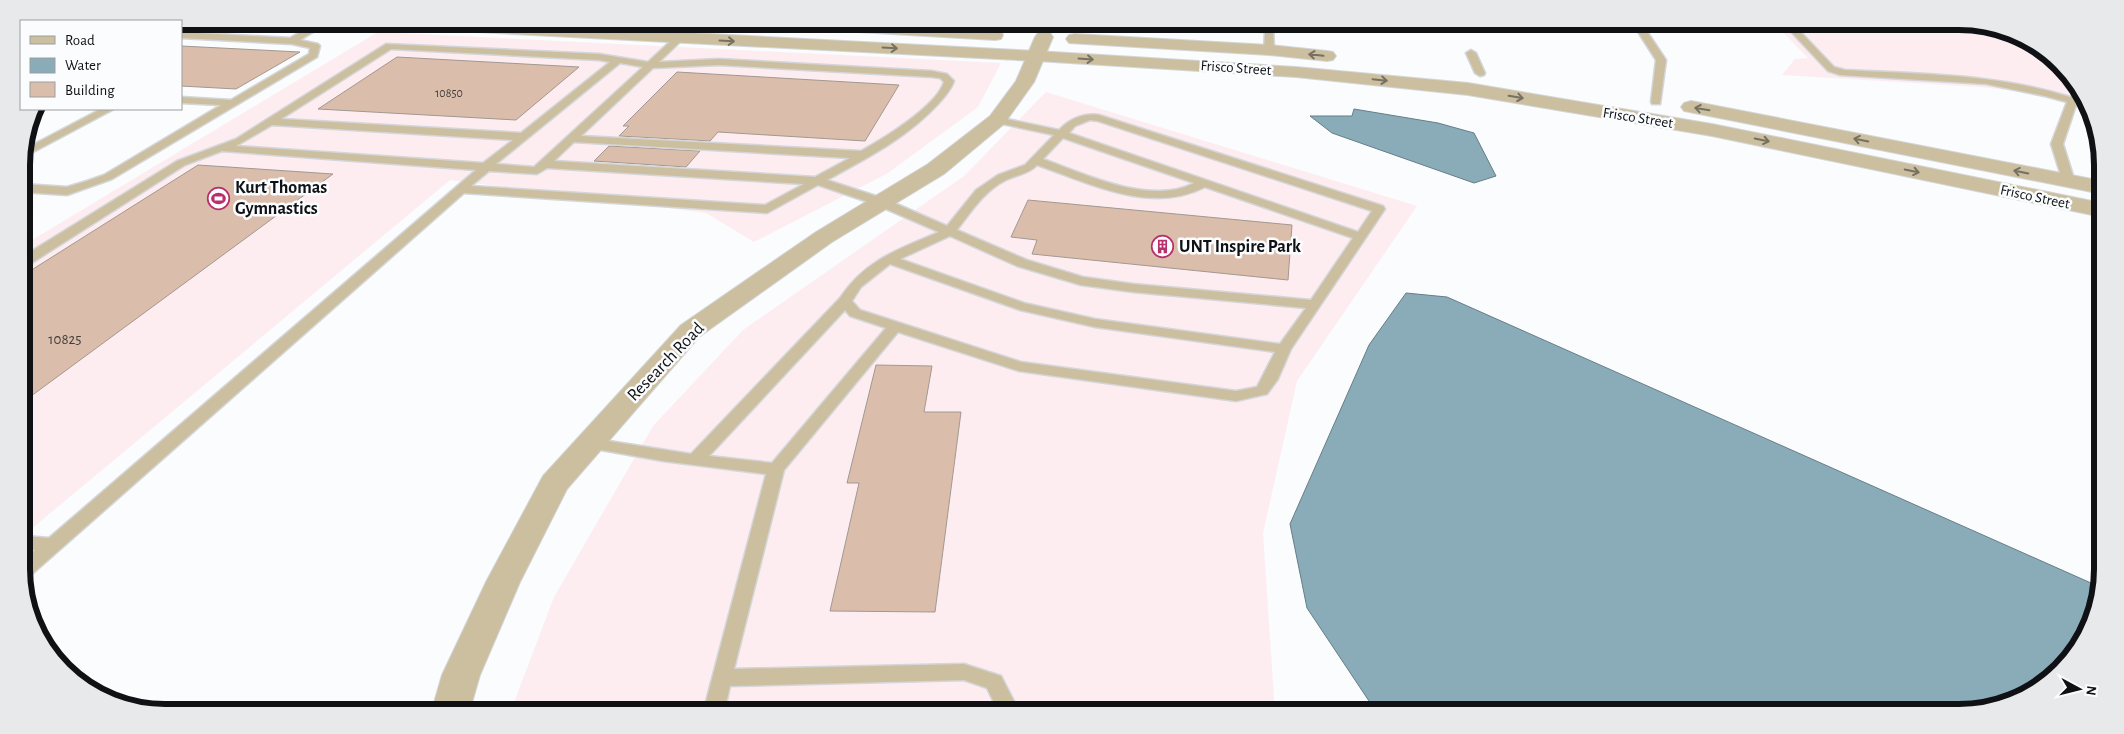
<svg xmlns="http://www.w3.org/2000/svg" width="2124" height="734" font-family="'Alegreya Sans',sans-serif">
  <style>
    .commercial { fill: #fdedf1 }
    .water { fill: #8aacb8; stroke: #657e87 }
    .building { fill: #dabeab; stroke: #a29891 }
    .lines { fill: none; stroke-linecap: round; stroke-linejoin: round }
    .service-casing { stroke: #d4d6d9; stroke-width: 3 }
    .minor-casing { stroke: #d4d6d9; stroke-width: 2 }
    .tertiary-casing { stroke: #d4d6d9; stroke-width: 2 }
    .service { fill: #cbbf9f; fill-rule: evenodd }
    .minor { fill: #cbbf9f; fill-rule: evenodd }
    .tertiary { fill: #cbbf9f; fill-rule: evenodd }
    .oneway { stroke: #767160 }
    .labels { text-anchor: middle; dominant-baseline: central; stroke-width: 5; stroke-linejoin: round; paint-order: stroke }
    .far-number-label { font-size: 12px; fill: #423c3a }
    .far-street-label { font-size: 15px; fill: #0f1114; stroke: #fafcfe }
    .number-label { font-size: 15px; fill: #423c3a }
    .poi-label { font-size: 18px; font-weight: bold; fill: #0f1114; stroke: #fafcfe; text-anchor: start }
    .street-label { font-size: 18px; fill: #0f1114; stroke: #fafcfe }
    .rim { fill: none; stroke: #0f1114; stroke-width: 6 }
  </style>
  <rect width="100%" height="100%" fill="#fafcfe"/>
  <g class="commercial">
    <path d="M1772 21H1959L2005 29 2067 70 2080 98 1979 87 1782 75 1795 59 1808 58Z"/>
    <path d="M378 32 1001 63 978 107 888 173 754 242 706 213 450 180 24 535 22 246Z"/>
    <path d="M1046 92 1417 206 1297 381 1263 533 1275 713H510L554 597 653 426 743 330 964 176Z"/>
  </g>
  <g class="water">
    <path d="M1354 109 1438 123 1474 133 1496 176 1474 183 1332 133 1310 116H1352Z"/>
    <path d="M1406 293 1447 297 2100 587 2095 615 2047 683 1968 712 1377 713 1307 608 1290 524 1369 345Z"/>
  </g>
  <g class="building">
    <path d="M181 46 300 52 236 89 181 86Z"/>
    <path d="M397 57 579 67 516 120 318 109Z"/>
    <path d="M677 72 899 85 865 141 718 132 710 141 619 136 629 126H623Z"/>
    <path d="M609 146 700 151 686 167 594 161Z"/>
    <path d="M198 165 333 174 23 402 22 276Z"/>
    <path d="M1028 200 1292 225 1288 280 1032 254 1037 240 1011 237Z"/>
    <path d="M876 365 932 366 924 412H961L935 612 830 611 859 483H847Z"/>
  </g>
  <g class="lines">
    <defs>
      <g id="service">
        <path d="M320 21H331L300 40 318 44 320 46 317 57 112 179 67 195 22 192V184L67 187 87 181 104 175 221 105 181 103V97L231 100 309 54 310 48 292 44 181 38V32L290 38Z"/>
        <path d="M1046 21H1055L1049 37 1044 40 1039 37Z"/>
        <path d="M1179 21 1273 27 1274 50 1269 53 1264 50 1265 32 1212 29Z"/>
        <path d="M1631 21H1640L1666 60 1660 104H1652L1651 102 1656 60Z"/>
        <path d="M1781 21H1790L1834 67 1845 70C1921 74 1997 74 2070 97L2078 93 2084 107 2076 105 2063 144 2075 182 2069 186 2063 182 2051 144 2067 102 2045 96 1986 84 1840 75 1828 71Z"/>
        <path d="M679 35 682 36V40L659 62 719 59 932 71 947 74 954 81C951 90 945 96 939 103 907 138 867 158 827 180L885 199 947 226 976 190 998 175 1025 165 1054 135 993 122 992 120 993 118 997 117 1059 130C1070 119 1083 113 1099 115L1383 206 1385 209 1291 349 1278 379 1267 394 1236 401 1019 371 898 332 784 470 734 669 964 664 1001 676 1020 713H999L987 688 964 680 730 686 724 713H703L766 474 663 461 590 448 584 447 582 443 584 439 590 438 691 454 840 298C865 260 899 249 939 232L877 205 818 185 767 213 464 193 31 575 24 577V560L35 550 24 548V536L49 538 476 170 222 151 185 165 27 266 22 267V257L177 161 236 139 386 44 599 54 648 62 676 36ZM391 49 599 60 610 62 521 133 281 119ZM620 63 643 67 534 167 496 164ZM719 65 932 77 940 78 944 82C937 106 883 139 861 151L581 136 653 68ZM1090 120 1098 121 1372 211 1358 232 1069 133 1075 126ZM272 125 513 140 483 163 236 146ZM1063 138 1194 183C1151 206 1085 174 1043 159ZM574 142 850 158 815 177 554 161ZM1037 165C1089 183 1151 215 1205 187L1353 238 1311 300 1133 284 1083 277 1027 260 957 230C971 212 984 191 1006 180 1016 175 1029 174 1037 165ZM547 168 804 184 765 205 471 186 489 171 537 174ZM950 236 1017 266 1081 285 1133 292 1306 308 1280 344 1095 319 1024 303 900 259ZM890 264 1020 310 1095 327 1275 352 1257 387 1236 391 1021 362 860 310 852 301 861 287ZM845 310 850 316 886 328 772 463 709 456Z"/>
        <path d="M1471 50 1476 53 1485 73 1484 75 1480 76 1475 73 1466 53Z"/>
        <path d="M101 109H114L22 158 23 150Z"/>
      </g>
      <path id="minor" d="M1044 32 1050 33 1053 37 1034 82 1004 124 944 174 832 242 699 337 567 489 520 582 480 675 469 713H431L442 675 486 582 543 476 681 325 816 232 928 164 990 116 1016 81 1035 37 1038 33Z"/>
      <g id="tertiary">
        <path d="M352 21H462L1037 51 1296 67 1468 83 1712 124 2102 203V217L1712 136 1468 95 1296 77 1037 61 360 26 354 25Z"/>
        <path d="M746 21H845L995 30 1001 31 1003 35 1001 39 995 40 754 26 748 25Z"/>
        <path d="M1075 34 1269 45 1327 51 1333 52 1336 56 1333 60 1327 61 1269 55 1069 43 1066 39 1069 35Z"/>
        <path d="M1691 101 2102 181V194L1684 111 1681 107 1684 103Z"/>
      </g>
    </defs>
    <use href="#service" class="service-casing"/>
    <use href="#minor" class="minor-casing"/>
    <use href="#tertiary" class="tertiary-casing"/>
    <use href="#service" class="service"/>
    <use href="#minor" class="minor"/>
    <use href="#tertiary" class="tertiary"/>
  </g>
  <defs><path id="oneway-shaft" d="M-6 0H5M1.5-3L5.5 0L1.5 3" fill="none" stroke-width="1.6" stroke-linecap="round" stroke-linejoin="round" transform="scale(1.25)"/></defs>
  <g class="oneway">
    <use href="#oneway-shaft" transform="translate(727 41) rotate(3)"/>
    <use href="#oneway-shaft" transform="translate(890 48) rotate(3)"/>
    <use href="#oneway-shaft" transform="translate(1316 55) rotate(-174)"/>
    <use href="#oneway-shaft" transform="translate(1086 59) rotate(4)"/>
    <use href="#oneway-shaft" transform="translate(1380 80) rotate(6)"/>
    <use href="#oneway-shaft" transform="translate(1516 97) rotate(9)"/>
    <use href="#oneway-shaft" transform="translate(1702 109) rotate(-171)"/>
    <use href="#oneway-shaft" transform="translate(1762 140) rotate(12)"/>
    <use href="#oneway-shaft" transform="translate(1861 140) rotate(-169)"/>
    <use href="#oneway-shaft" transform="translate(1912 171) rotate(12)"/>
    <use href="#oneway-shaft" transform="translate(2021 172) rotate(-169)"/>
  </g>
  <defs>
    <symbol id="stadium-ring" viewBox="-11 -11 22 22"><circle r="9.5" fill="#fafcfe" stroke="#b92f6c" stroke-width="1.5"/><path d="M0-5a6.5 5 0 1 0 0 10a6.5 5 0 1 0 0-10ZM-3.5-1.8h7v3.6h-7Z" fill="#b92f6c"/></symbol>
    <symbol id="building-ring" viewBox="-11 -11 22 22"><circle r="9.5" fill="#fafcfe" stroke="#b92f6c" stroke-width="1.5"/><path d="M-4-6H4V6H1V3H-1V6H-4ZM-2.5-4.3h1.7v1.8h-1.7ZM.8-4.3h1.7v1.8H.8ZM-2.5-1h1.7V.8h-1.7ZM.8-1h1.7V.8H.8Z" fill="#b92f6c"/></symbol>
  </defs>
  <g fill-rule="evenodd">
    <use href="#stadium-ring" x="206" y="186" width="25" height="25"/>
    <use href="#building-ring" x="1150" y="234" width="25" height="25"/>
  </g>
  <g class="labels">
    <g class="far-number-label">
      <text x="449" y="93">10850</text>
    </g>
    <g class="far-street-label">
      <text transform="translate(1236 68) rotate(4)">Frisco Street</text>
      <text transform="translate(1638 118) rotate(9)">Frisco Street</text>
      <text transform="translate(2035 197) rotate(12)">Frisco Street</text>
    </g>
    <g class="number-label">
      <text x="65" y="339">10825</text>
    </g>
    <g class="poi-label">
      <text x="235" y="188">Kurt Thomas<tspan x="235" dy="21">Gymnastics</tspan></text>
      <text x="1179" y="247">UNT Inspire Park</text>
    </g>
    <g class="street-label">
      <text transform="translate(666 362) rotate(-46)">Research Road</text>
    </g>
  </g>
  <path d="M0 0H2124V734H0ZM165 30H1959A135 135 0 0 1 2094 165V569A135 135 0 0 1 1959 704H165A135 135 0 0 1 30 569V165A135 135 0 0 1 165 30Z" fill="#e7e9eb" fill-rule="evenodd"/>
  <path class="rim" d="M165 30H1959A135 135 0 0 1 2094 165V569A135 135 0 0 1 1959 704H165A135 135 0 0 1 30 569V165A135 135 0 0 1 165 30Z"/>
  <rect x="20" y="20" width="162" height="90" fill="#fafcfe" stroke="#9c9ea0"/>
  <rect x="30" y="36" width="25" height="8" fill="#cbbf9f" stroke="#9c9ea0"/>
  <text x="65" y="45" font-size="15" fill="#0f1114">Road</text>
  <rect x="30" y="58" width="25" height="15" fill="#8aacb8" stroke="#9c9ea0"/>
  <text x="65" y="70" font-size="15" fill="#0f1114">Water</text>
  <rect x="30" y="82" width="25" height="15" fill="#dabeab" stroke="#9c9ea0"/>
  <text x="65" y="95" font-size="15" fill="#0f1114">Building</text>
  <g transform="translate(2079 689) rotate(97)" stroke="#fafcfe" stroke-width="4" paint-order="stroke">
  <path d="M0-4L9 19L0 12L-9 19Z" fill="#0f1114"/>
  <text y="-8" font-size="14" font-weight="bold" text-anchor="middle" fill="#0f1114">N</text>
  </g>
</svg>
